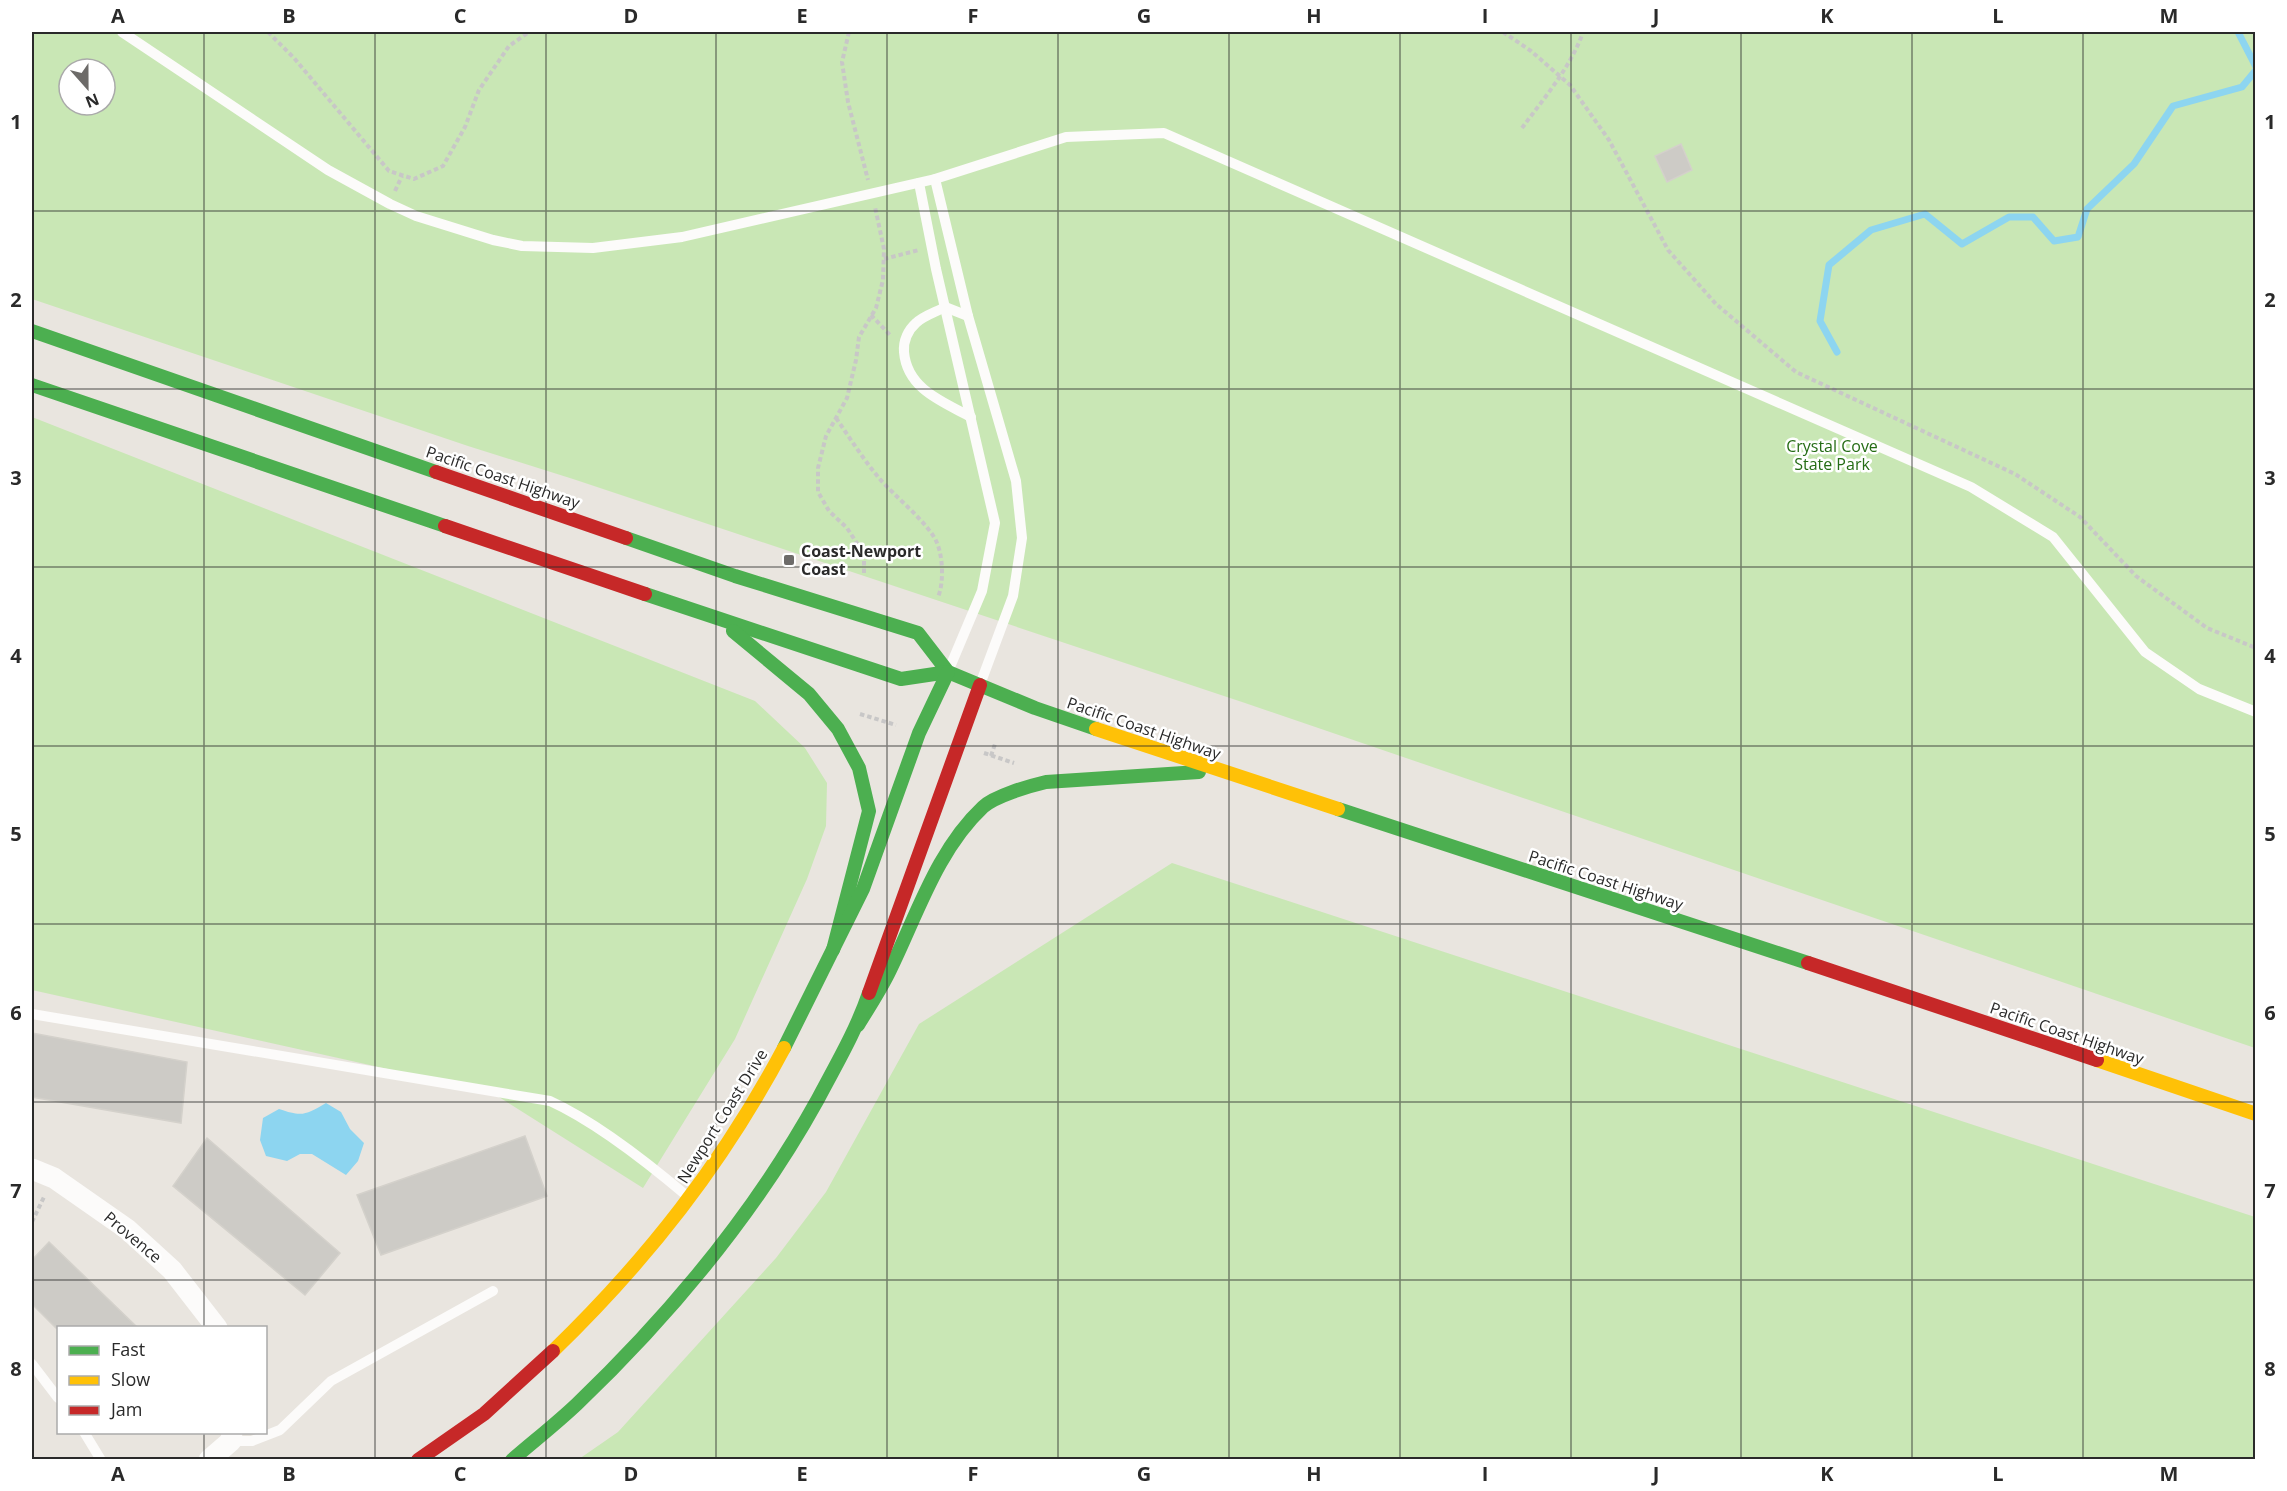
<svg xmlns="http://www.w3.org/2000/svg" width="2287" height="1491" font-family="'Open Sans',sans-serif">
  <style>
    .green { fill: #c9e7b5; fill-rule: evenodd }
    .water { fill: #8dd5f0 }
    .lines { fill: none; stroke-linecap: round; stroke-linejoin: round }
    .stream { stroke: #8dd5f0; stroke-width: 7 }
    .building { fill: #cdcbc6; stroke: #d4d1cb; stroke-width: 1.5 }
    .path { stroke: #c8c7c7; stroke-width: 4; stroke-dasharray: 4.5 3; stroke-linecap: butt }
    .lane { stroke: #fcfbfa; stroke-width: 10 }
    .street { stroke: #fcfbfa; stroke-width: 21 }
    .fast { stroke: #4caf50; stroke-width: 14 }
    .slow { stroke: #ffc107; stroke-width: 14 }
    .jam { stroke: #c62828; stroke-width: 14 }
    .grid { fill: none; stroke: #2a2a2a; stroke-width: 1.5; stroke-opacity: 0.55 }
    .poi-dot { fill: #6d6b69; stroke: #fff; stroke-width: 2 }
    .labels { text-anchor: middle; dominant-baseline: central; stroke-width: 5; stroke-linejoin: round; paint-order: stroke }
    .park-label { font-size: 16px; fill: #256c15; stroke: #fff }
    .street-label { font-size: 16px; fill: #2a2a2a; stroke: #fff }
    .poi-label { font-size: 16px; font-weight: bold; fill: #2a2a2a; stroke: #fff; text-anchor: start }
    .neatline { fill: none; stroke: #2a2a2a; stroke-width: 2 }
    .grid-label { font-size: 20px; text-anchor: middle; font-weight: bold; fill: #2a2a2a }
  </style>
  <rect width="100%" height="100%" fill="#e9e5df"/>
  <g class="green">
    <path d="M32 32H2255V1048L1245 703 573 479 468 446 32 299ZM69 69H105V105H69Z"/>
    <path d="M32 417 755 701 805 748 827 783 826 826 807 879 735 1039 643 1188 491 1092 32 990Z"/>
    <path d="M1172 863 2255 1217V1459H579L618 1432 776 1258 826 1192 919 1024Z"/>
  </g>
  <path class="water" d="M326 1103 341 1112 350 1129 364 1143 358 1161 346 1175 312 1154H300L287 1161 266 1156 260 1140 263 1118 279 1109C302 1117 306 1115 326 1103Z"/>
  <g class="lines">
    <g class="stream">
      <path d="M2238 32 2256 67"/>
      <path d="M1837 352 1820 321 1829 265 1871 230 1925 214 1962 244 2009 217H2033L2054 241 2078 237 2087 209 2134 164 2173 106 2242 87 2256 70"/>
    </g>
  </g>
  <g class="building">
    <path d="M1681 144 1692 170 1667 182 1655 156Z"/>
    <path d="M32 1033 187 1062 181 1123 32 1097Z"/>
    <path d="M525 1136 547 1196 381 1255 357 1195Z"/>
    <path d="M207 1138 340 1253 305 1295 173 1186Z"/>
    <path d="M49 1242 138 1328H56L32 1304V1260Z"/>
  </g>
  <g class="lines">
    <g class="path">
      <path d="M268 32 294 58 389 171 414 179 443 166 465 127 479 90 509 46 529 32"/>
      <path d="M849 32 842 62 848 102 868 180"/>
      <path d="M1503 32 1531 51 1570 85 1609 140 1668 250 1716 304 1796 372 2015 474 2080 517 2136 576 2207 628 2256 648"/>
      <path d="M1522 128C1544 98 1571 67 1583 32"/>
      <path d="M395 191 402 176"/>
      <path d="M884 259 919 250"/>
      <path d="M871 315 890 335"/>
      <path d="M836 418C850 438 863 459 879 478 894 496 929 523 937 543 943 557 944 583 938 597"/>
      <path d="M864 573V554L847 528 829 511 818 492V468L826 436 847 398 856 360 859 337 876 308 883 280 884 249 875 207"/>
      <path d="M860 714 896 725"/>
      <path d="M984 753 1014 763"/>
      <path d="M991 756 995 744"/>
      <path d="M32 1222 44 1197"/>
    </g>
    <g class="lane">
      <path d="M122 32 328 170 390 204 416 216 493 240 522 246 593 248 682 237 935 179 1066 137 1164 133 1971 487 2053 537 2145 652 2199 689 2256 712"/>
      <path d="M935 179 968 316 1016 481 1022 538 1013 596 981 682"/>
      <path d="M919 183 936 269 995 523 982 591 950 667"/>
      <path d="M968 316 945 307C936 312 923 316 916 323 908 330 903 341 904 352 907 389 943 402 971 417"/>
      <path d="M32 1014 550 1101C596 1122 648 1163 687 1196"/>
      <path d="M32 1364 58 1398"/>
      <path d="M84 1432 101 1460"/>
      <path d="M231 1441H252L280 1430 331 1381 493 1291"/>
    </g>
    <g class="street">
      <path d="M32 1169 54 1178 127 1229 172 1270 217 1328"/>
      <path d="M209 1460 231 1441 232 1432"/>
    </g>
    <g class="fast">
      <path d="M32 331 436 472"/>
      <path d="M32 385 445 526"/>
      <path d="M626 538 735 576 918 633 948 672 1035 708 1096 729"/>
      <path d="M645 594 901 679 948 672"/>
      <path d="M733 631 809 694 838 729 859 768 869 811 833 950"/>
      <path d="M1338 809 1808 963"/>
      <path d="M858 1025C869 1007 881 989 890 970 917 915 937 850 983 807 995 796 1029 786 1046 782L1199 772"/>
      <path d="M784 1048 863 889 919 733 948 672"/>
      <path d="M512 1460C534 1441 557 1423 577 1404 671 1314 755 1213 818 1099 837 1063 856 1031 869 993"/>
    </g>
    <g class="slow">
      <path d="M1096 729 1338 809"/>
      <path d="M2097 1060 2256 1114"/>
      <path d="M553 1351C647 1260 723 1163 784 1048"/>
    </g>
    <g class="jam">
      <path d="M436 472 626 538"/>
      <path d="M445 526 645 594"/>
      <path d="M1808 963 2097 1060"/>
      <path d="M869 993 980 685"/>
      <path d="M418 1460 484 1414 553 1351"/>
    </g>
  </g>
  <path class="grid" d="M204 32V1328M375 32V1460M546 32V1460M716 32V1460M887 32V1460M1058 32V1460M1229 32V1460M1400 32V1460M1571 32V1460M1741 32V1460M1912 32V1460M2083 32V1460M32 211H2256M32 389H2256M32 567H2256M32 746H2256M32 924H2256M32 1102H2256M32 1280H2256M204 1432V1460"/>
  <rect class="poi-dot" x="783" y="554" width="12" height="12" rx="3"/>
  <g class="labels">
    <g class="park-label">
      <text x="1832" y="446">Crystal Cove<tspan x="1832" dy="18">State Park</tspan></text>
    </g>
    <g class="street-label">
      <text transform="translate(503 477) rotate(19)">Pacific Coast Highway</text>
      <text transform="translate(1144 728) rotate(19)">Pacific Coast Highway</text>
      <text transform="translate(1606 880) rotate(18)">Pacific Coast Highway</text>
      <text transform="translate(2067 1033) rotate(19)">Pacific Coast Highway</text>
      <text transform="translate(722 1116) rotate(-58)">Newport Coast Drive</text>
      <text transform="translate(133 1237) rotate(40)">Provence</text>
    </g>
    <g class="poi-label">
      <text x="801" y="551">Coast-Newport<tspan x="801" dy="18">Coast</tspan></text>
    </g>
  </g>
  <rect width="2287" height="1491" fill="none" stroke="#ffffff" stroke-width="66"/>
  <rect x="57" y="1326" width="210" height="108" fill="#ffffff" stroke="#aaaaaa" stroke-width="1.5"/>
  <rect x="69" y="1346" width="30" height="9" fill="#4caf50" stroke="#aaaaaa" stroke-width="1.5"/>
  <text x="111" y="1356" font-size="18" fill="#2a2a2a">Fast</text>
  <rect x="69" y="1376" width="30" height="9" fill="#ffc107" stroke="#aaaaaa" stroke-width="1.5"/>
  <text x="111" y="1386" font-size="18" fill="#2a2a2a">Slow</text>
  <rect x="69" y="1406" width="30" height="9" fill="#c62828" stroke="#aaaaaa" stroke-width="1.5"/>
  <text x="111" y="1416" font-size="18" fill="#2a2a2a">Jam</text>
  <g transform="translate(87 87) rotate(159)"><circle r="28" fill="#ffffff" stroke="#aaaaaa" stroke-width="1.5"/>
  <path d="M0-4.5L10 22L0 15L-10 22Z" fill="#6d6b69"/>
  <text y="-9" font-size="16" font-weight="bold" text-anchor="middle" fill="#2a2a2a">N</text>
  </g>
  <rect x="33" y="33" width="2221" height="1425" class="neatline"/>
  <g class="grid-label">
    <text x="118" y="23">A</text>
    <text x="289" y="23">B</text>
    <text x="460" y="23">C</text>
    <text x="631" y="23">D</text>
    <text x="802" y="23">E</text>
    <text x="973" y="23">F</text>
    <text x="1144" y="23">G</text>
    <text x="1314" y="23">H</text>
    <text x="1485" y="23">I</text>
    <text x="1656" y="23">J</text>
    <text x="1827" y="23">K</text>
    <text x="1998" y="23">L</text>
    <text x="2169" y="23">M</text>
    <text x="16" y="129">1</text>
    <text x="2270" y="129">1</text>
    <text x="16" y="307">2</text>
    <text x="2270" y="307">2</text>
    <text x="16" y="485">3</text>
    <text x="2270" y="485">3</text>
    <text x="16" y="663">4</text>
    <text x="2270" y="663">4</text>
    <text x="16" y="841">5</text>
    <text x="2270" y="841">5</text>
    <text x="16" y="1020">6</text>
    <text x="2270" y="1020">6</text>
    <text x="16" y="1198">7</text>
    <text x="2270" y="1198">7</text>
    <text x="16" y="1376">8</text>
    <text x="2270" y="1376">8</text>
    <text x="118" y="1481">A</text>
    <text x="289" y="1481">B</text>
    <text x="460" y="1481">C</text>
    <text x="631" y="1481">D</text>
    <text x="802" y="1481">E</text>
    <text x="973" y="1481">F</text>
    <text x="1144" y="1481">G</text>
    <text x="1314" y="1481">H</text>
    <text x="1485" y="1481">I</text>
    <text x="1656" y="1481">J</text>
    <text x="1827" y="1481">K</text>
    <text x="1998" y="1481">L</text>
    <text x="2169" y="1481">M</text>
  </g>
</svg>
